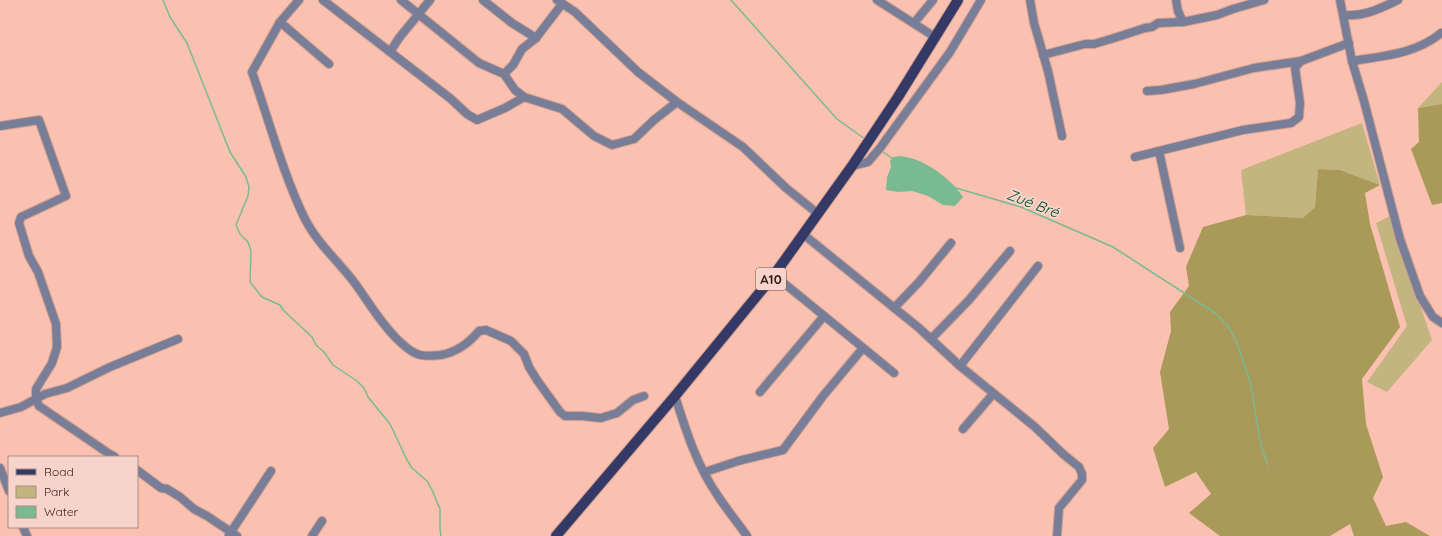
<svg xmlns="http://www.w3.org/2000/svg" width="1442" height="536" font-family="Quicksand,sans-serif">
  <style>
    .green { fill: #c2b580 }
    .forest { fill: #aa9a59 }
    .water { fill: #7aba92 }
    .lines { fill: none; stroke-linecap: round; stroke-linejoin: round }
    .stream { stroke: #7aba92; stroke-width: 1.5 }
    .minor-casing { stroke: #d2a092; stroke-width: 10 }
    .major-casing { stroke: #d2a092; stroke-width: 12 }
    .minor { stroke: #787e97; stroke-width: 8 }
    .major { stroke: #343a65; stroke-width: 10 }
    .labels { text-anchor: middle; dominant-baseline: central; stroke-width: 4; stroke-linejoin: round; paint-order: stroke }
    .shield { fill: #f7d4cb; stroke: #6e554e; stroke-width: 1 }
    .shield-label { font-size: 13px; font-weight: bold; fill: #331e18 }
    .water-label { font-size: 15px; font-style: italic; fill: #00522e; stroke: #f7d4cb }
  </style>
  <rect width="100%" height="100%" fill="#fac1b1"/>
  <g class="green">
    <path d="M1442 82V104L1418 108Z"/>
    <path d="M1362 123 1380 185 1340 170 1318 169 1315 207 1303 218 1246 215 1241 170Z"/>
    <path d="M1390 216 1432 340 1387 392 1367 382 1407 326 1376 223Z"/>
  </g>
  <g class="forest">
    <path d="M1442 104V203L1432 205 1411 149 1419 142 1418 108Z"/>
    <path d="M1318 169 1340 170 1380 185 1365 193 1370 224 1400 327 1362 379 1366 424 1383 477 1373 498 1386 526 1406 522 1430 536H1354L1350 524 1330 536H1220L1189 513 1211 494 1196 472 1165 487 1153 448 1169 429 1160 372 1171 331 1170 312 1189 286 1186 267 1203 227 1246 215 1303 218 1315 207Z"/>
  </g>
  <path class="water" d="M900 156C906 157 913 158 919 161 936 168 953 182 963 197L955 206 943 205 928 196 912 191 898 192 886 190 887 177 891 167 890 161 893 157Z"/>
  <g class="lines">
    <g class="stream">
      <path d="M163 0 170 17 187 43 230 152 246 177 249 187 248 196 236 225 240 234 248 242 251 251 250 282 262 297 280 305 283 310 312 337 316 345 324 352 333 365 357 381 364 388 368 397 390 424 407 460 412 468 427 481 432 490 440 509V529L441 536"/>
      <path d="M731 0 837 119 865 139"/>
      <path d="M882 151 893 159"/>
      <path d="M956 188 1021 207 1113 247 1215 313 1228 326 1237 343 1250 381 1261 446 1268 465"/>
    </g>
    <defs>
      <g id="minor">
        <path d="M299 0 280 22 252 72C269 120 282 171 304 217 316 242 338 261 354 282 368 301 379 321 396 338 401 343 408 350 415 353 422 357 433 356 441 355 457 352 469 343 479 331L486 330 511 341 524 354 529 367 537 380 560 412 565 416H582L601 418 617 413 633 400 644 396"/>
        <path d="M323 0 451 99 467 114 477 120 505 108 524 97 562 109 594 136 612 145 634 139 654 120 677 102"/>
        <path d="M401 0 479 63 504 74 515 90 524 97"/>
        <path d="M483 0 512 23 536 38"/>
        <path d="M557 0 575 12 638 72 677 102 743 147 786 188 817 213"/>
        <path d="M877 0 935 37"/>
        <path d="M1030 0 1034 23 1048 71 1062 136"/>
        <path d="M1176 0 1178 11 1183 22"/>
        <path d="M1340 0 1352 61 1364 101 1400 239 1420 296 1433 317 1442 323"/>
        <path d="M1344 15C1364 17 1381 8 1398 0"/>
        <path d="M280 22 329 64"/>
        <path d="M914 23 933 0"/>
        <path d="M390 52 399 38 430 0"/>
        <path d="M1043 55 1085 44H1094L1111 39 1145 28 1152 27 1158 23 1183 22 1217 15 1233 9 1264 0"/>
        <path d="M1352 61C1383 56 1416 54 1441 33"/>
        <path d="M504 74 513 65 522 49 536 38 562 4"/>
        <path d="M1147 91 1161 90 1194 84 1254 68 1301 61 1349 43"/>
        <path d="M0 126 39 120 66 196 21 217 19 223 29 256 38 272 56 324 57 347 52 363 36 389V399L39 406 108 453 115 457"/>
        <path d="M1159 151 1180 248"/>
        <path d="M1135 157 1243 130 1291 123 1299 117 1300 103 1295 68 1301 61"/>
        <path d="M852 166 868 162 880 148 950 52 981 0"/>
        <path d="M803 234 919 328 960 366 1035 427 1063 454 1079 467 1082 474V480L1059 508 1057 536"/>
        <path d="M774 275 894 373"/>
        <path d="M894 308 919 282 951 243"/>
        <path d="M931 339 969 300 1010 251"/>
        <path d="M960 366 1038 266"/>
        <path d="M760 392 824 316"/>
        <path d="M675 396C686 431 697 466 718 496 727 510 738 523 747 536"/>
        <path d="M0 413 21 407 45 394 67 388 110 367 178 339"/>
        <path d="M963 429 993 394"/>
        <path d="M0 468 9 491"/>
        <path d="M137 470 161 488 167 489 180 497 194 509 207 516 237 536"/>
        <path d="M705 472 738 461 783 450 823 396 863 348"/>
        <path d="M23 527 27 536"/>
        <path d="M229 535 271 471"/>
        <path d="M312 536 322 521"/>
      </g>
      <path id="major" d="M556 536 675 396 774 275 852 166 898 97 958 0"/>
    </defs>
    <use href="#minor" class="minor-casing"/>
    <use href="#major" class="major-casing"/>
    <use href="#minor" class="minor"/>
    <use href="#major" class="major"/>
  </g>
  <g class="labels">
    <rect class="shield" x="756" y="268" width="30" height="22" rx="3"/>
    <g class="shield-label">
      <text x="771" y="279">A10</text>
    </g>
    <g class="water-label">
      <text transform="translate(1033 203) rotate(21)">Zué Bré</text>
    </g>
  </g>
  <rect x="8" y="456" width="130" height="72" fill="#f7d4cb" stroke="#a98b83"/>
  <rect x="16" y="469" width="20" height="6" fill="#343a65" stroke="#a98b83"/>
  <text x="44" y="476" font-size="12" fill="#331e18">Road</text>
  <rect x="16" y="486" width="20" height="12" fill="#c2b580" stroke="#a98b83"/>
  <text x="44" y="496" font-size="12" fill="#331e18">Park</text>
  <rect x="16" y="506" width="20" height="12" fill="#7aba92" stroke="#a98b83"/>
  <text x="44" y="516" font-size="12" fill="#331e18">Water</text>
</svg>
